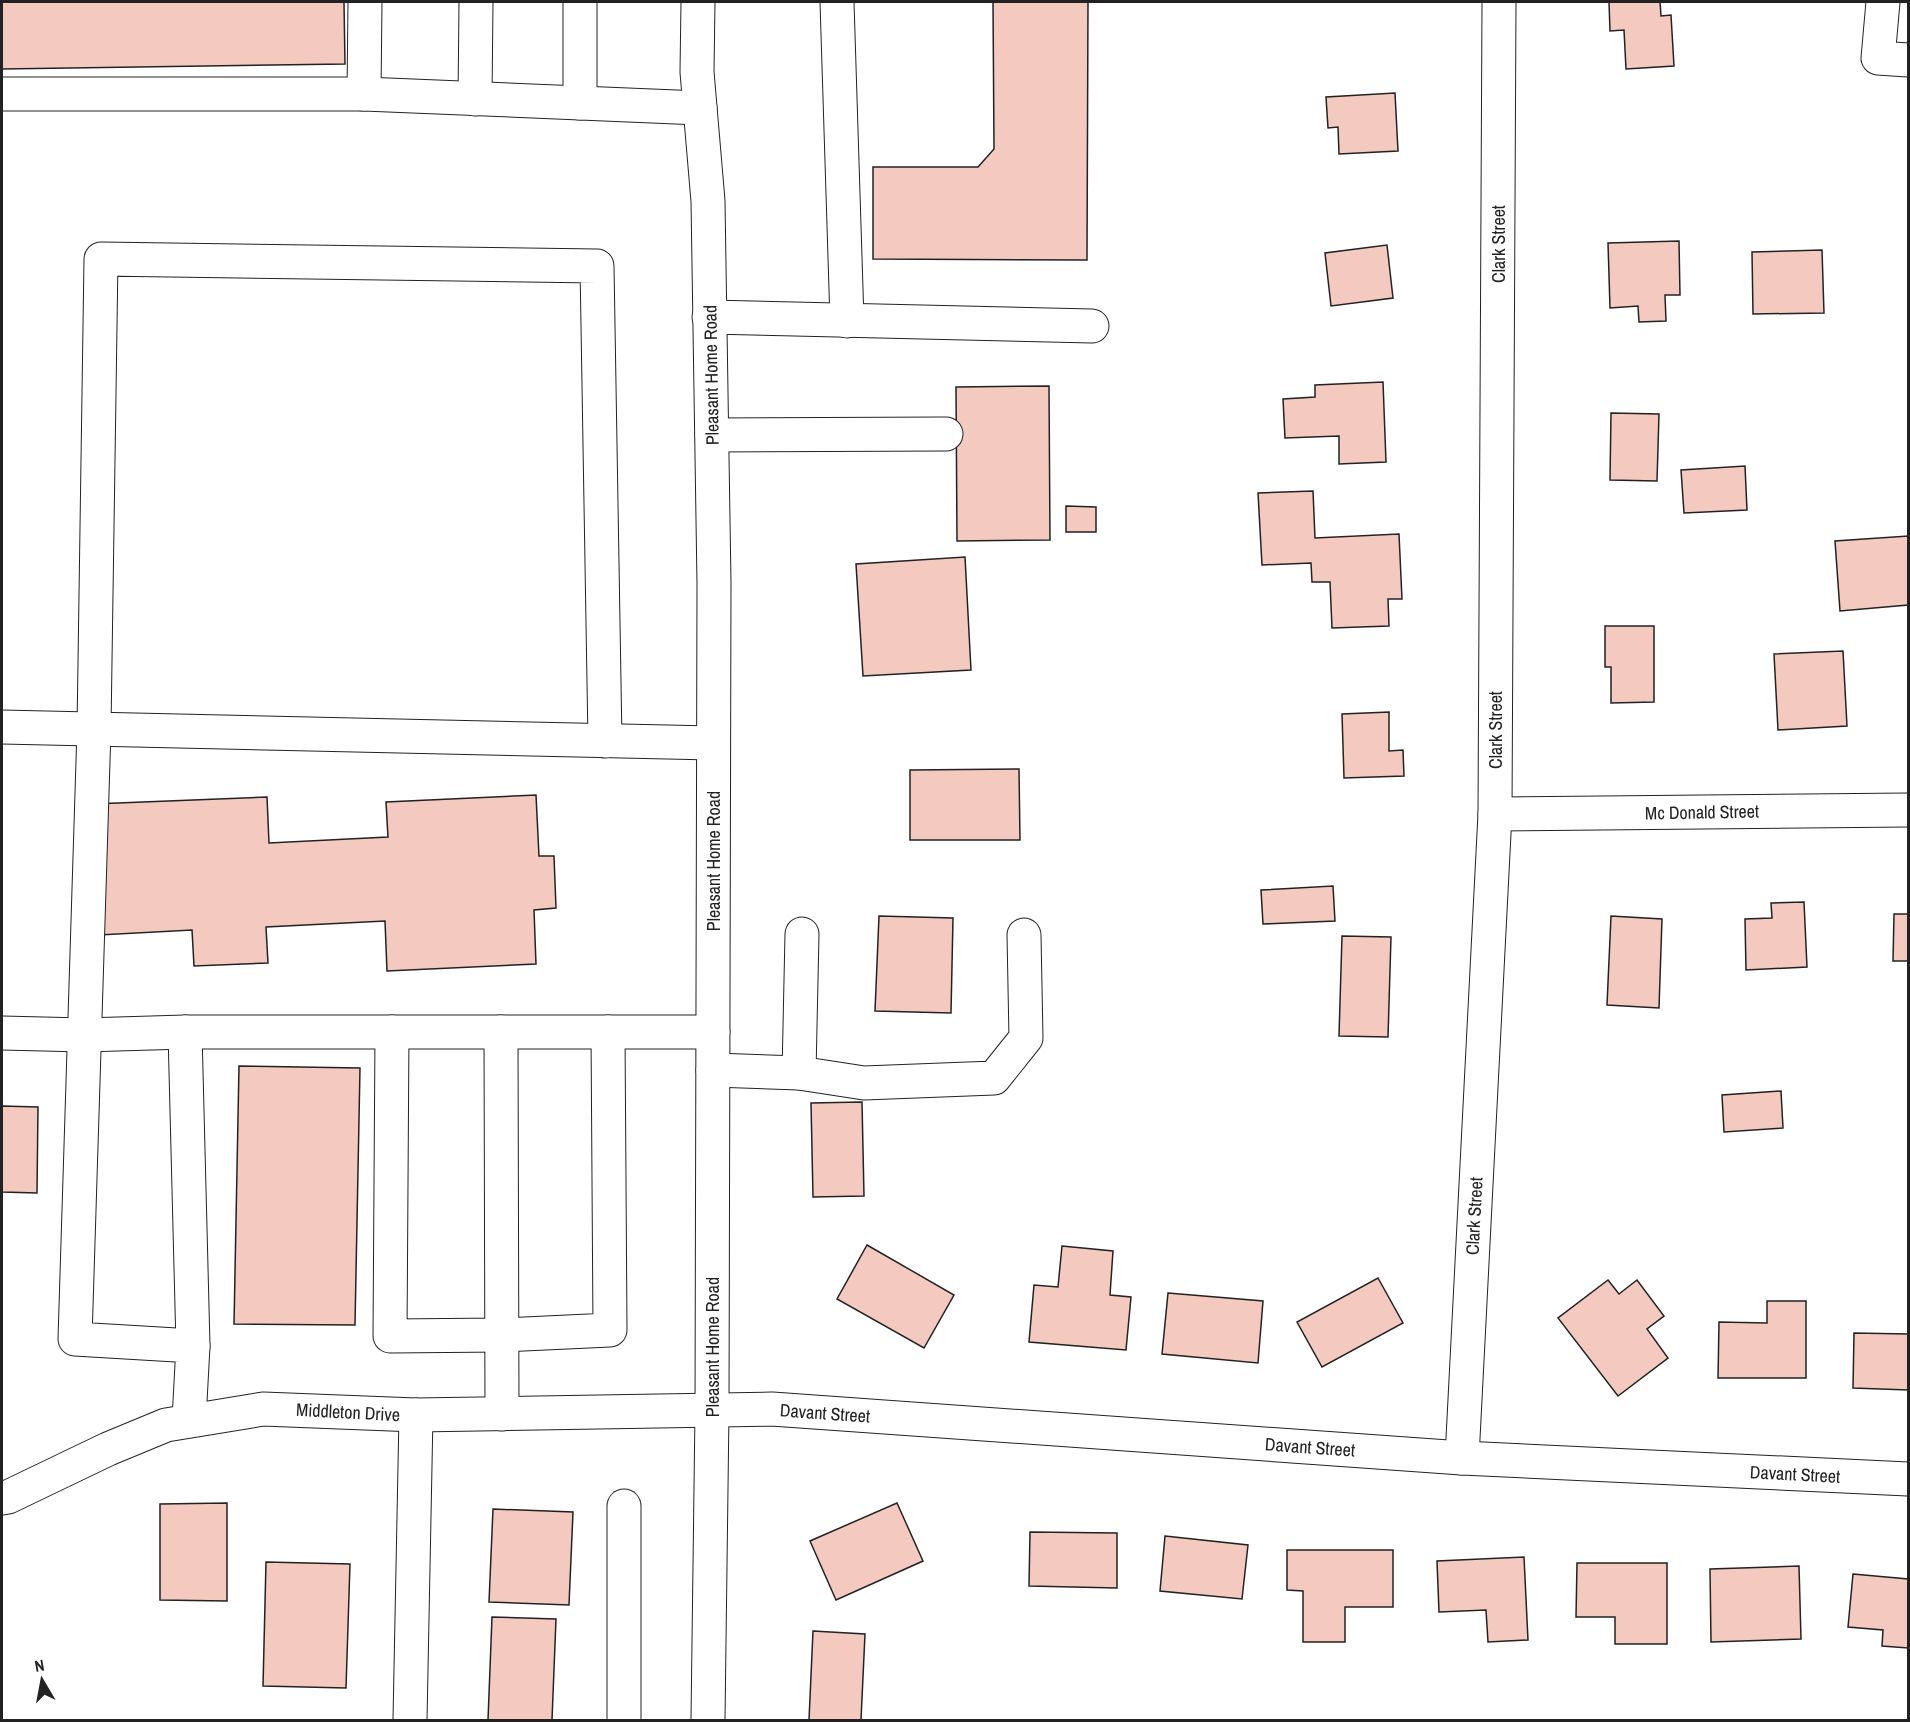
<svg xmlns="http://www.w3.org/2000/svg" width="1910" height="1722" font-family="'Archivo Narrow',sans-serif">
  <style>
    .building { fill: #f3c9c0; stroke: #222; stroke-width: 1.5 }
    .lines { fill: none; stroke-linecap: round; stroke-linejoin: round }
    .minor-casing { stroke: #222; stroke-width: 35 }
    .major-casing { stroke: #222; stroke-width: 35 }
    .minor { stroke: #fff; stroke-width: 33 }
    .major { stroke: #fff; stroke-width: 33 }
    .labels { text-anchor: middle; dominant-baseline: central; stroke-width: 4.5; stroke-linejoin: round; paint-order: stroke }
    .street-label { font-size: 18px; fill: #222; stroke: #fff }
  </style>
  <rect width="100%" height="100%" fill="#fff"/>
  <g class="building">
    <path d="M2 2H344L345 64 2 69Z"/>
    <path d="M993 2H1088L1087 260 873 259V167H978L994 149Z"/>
    <path d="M1609 2H1660L1661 16 1671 15 1674 66 1626 69 1624 30 1610 31Z"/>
    <path d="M1395 93 1398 151 1339 154 1338 127 1328 128 1326 97Z"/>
    <path d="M1679 241 1680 295H1665L1666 321 1639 322 1638 306 1610 308 1608 243Z"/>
    <path d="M1387 245 1393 298 1331 306 1325 253Z"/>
    <path d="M1822 250 1824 313 1753 314 1752 252Z"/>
    <path d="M1383 382 1386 462 1339 464V436L1285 438 1283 399 1315 397V385Z"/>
    <path d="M1049 386 1050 540 957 541 956 387Z"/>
    <path d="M1611 413 1659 414 1657 481 1610 480Z"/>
    <path d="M1745 466 1747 510 1684 513 1681 470Z"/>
    <path d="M1313 491 1315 538 1399 534 1402 599H1388L1389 626 1332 628 1330 582H1312L1311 563 1262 565 1258 493Z"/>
    <path d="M1066 506 1096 507V532H1066Z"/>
    <path d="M1908 536V605L1840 611 1835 541Z"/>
    <path d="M965 557 971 670 863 676 856 564Z"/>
    <path d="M1605 626H1654V702L1611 703V667H1605Z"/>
    <path d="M1843 651 1847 726 1778 730 1774 654Z"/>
    <path d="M1389 712V751L1403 750 1404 776 1344 778 1342 714Z"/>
    <path d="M1019 769 1020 840H910V770Z"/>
    <path d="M536 795 539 856H554L556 908 534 910 536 964 387 971 385 921 266 927 268 963 194 966 192 930 99 935 93 804 267 797 269 843 388 837 386 802Z"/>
    <path d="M1333 886 1335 921 1263 924 1261 890Z"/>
    <path d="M1804 902 1807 967 1746 970 1745 919 1772 918 1771 903Z"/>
    <path d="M1894 914H1908V961H1893Z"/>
    <path d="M879 916 953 918 951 1013 875 1011Z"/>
    <path d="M1611 916 1662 919 1659 1008 1607 1005Z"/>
    <path d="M1342 936 1391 937 1388 1037 1339 1036Z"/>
    <path d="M239 1066 360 1068 355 1325 234 1324Z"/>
    <path d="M1781 1091 1783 1128 1724 1132 1722 1095Z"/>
    <path d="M862 1102 864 1196 813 1197 811 1103Z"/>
    <path d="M2 1106 38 1107 37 1193 2 1192Z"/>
    <path d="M867 1245 954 1295 924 1348 837 1299Z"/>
    <path d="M1062 1246 1113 1251 1110 1295 1131 1297 1126 1350 1029 1342 1034 1285 1058 1287Z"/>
    <path d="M1378 1278 1403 1323 1322 1367 1297 1322Z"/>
    <path d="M1608 1280 1619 1294 1637 1280 1664 1316 1647 1329 1668 1358 1618 1396 1558 1318Z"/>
    <path d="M1168 1293 1263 1301 1258 1363 1162 1354Z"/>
    <path d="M1767 1301H1806V1378H1718L1719 1322 1767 1323Z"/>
    <path d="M1854 1333 1908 1334V1390L1853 1388Z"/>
    <path d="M227 1503V1601L160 1600V1504Z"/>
    <path d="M897 1503 923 1561 836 1600 810 1541Z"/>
    <path d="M493 1509 573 1512 569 1605 489 1602Z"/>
    <path d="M1030 1532 1117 1533V1588L1029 1586Z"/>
    <path d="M1165 1536 1248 1545 1242 1599 1160 1591Z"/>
    <path d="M1287 1550H1393V1607H1345V1642H1303V1591L1287 1590Z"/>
    <path d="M1524 1557 1528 1640 1488 1642 1486 1610 1439 1612 1437 1561Z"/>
    <path d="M266 1562 350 1564 346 1688 263 1686Z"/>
    <path d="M1577 1563H1667V1644H1615V1617H1576Z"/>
    <path d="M1799 1566 1801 1639 1711 1642 1710 1569Z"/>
    <path d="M1853 1574 1908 1579V1648L1882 1646 1883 1630 1848 1627Z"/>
    <path d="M492 1617 556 1619 552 1720H488Z"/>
    <path d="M813 1631 865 1634 861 1720H809Z"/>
  </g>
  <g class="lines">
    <defs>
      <g id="minor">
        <path d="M580 2V103"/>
        <path d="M837 2 847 321"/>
        <path d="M1883 2 1878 58 1908 60"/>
        <path d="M2 94H364L365 2"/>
        <path d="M364 94 700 108"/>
        <path d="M475 99 476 2"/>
        <path d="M709 317 1092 326"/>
        <path d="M712 435 946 434"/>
        <path d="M2 727 713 743"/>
        <path d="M1495 814 1908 810"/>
        <path d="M392 1032 390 1336 502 1335 610 1330 608 1032"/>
        <path d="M501 1032 502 1414"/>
        <path d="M2 1033 84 1035 185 1032"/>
        <path d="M713 1070 799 1073 802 934"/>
        <path d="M799 1073 864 1083 994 1078 1026 1038 1024 935"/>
        <path d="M193 1346 185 1032H713"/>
        <path d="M189 1420 193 1346 75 1339 94 729 101 259 597 266 605 741"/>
        <path d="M1462 1458 1495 814 1499 2"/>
        <path d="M2 1498 8 1497 108 1449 166 1425 263 1409 416 1415 772 1409 1462 1458 1908 1479"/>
        <path d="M410 1720 416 1415"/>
        <path d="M624 1720V1506"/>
      </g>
      <path id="major" d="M698 2 697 72 708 201 714 583 712 1411 708 1720"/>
    </defs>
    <use href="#minor" class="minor-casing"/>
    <use href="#major" class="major-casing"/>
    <use href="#minor" class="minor"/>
    <use href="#major" class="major"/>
  </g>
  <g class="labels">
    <g class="street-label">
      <text transform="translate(1498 244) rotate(-90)">Clark Street</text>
      <text transform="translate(711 375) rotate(-91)">Pleasant Home Road</text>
      <text transform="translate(1495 730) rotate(-90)">Clark Street</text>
      <text transform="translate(1702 812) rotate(-1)">Mc Donald Street</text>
      <text transform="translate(713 861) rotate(-90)">Pleasant Home Road</text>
      <text transform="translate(1474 1216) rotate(-87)">Clark Street</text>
      <text transform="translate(712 1347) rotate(-90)">Pleasant Home Road</text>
      <text transform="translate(348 1412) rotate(3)">Middleton Drive</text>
      <text transform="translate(825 1413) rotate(4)">Davant Street</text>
      <text transform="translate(1310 1447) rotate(4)">Davant Street</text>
      <text transform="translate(1795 1474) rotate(3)">Davant Street</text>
    </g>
  </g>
  <rect width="1910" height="1722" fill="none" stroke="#222222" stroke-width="6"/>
  <g transform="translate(42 1680) rotate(350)" stroke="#ffffff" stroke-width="4.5" paint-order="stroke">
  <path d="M0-4.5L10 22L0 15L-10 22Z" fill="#222222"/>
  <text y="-9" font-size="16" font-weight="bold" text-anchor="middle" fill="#222222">N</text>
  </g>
</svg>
